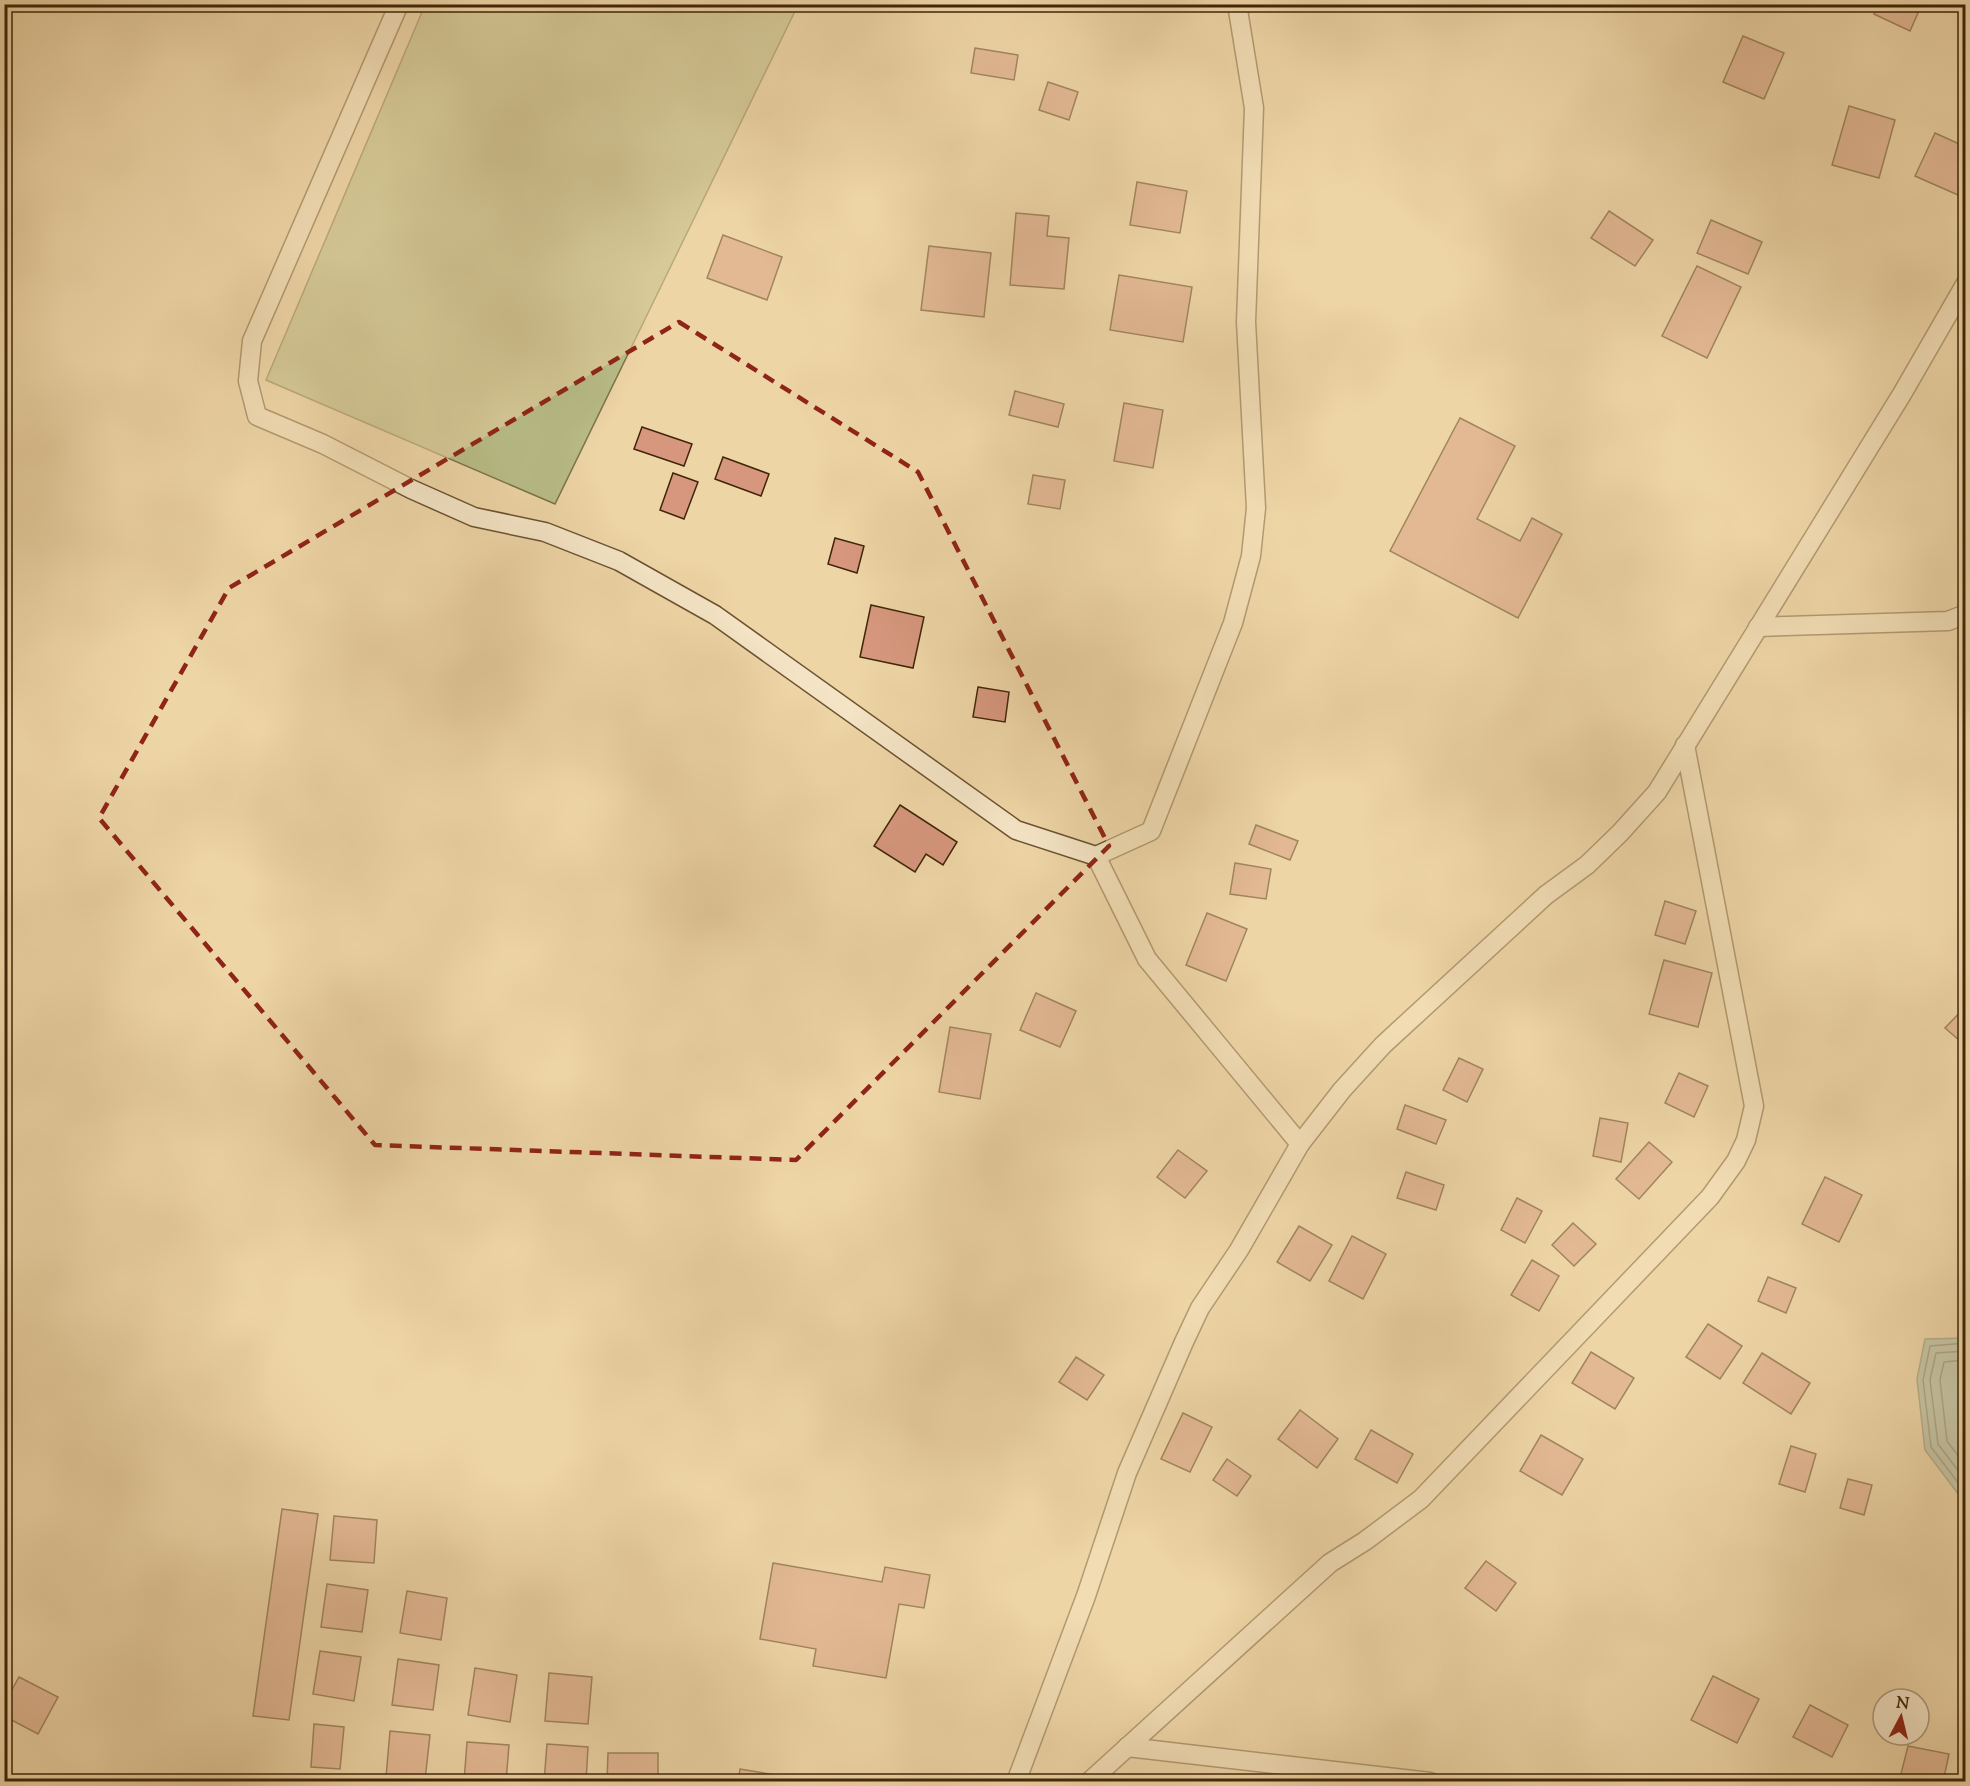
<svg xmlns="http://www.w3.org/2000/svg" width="1970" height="1786" font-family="'Sorts Mill Goudy',serif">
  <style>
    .green { fill: #b8bd87; stroke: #7c7248; stroke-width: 1.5 }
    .water { fill: #99b8aa; stroke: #757e6a; stroke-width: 1.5 }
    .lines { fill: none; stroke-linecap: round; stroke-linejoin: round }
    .shore { stroke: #6c6f5a; stroke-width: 1.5 }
    .building { fill: #d6977e; stroke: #402609; stroke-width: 1.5 }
    .service-casing { stroke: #6c5230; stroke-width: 21 }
    .service { stroke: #f4e4c5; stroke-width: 18 }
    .marked { fill: none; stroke: #8f2418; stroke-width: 4.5; stroke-dasharray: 12 8; stroke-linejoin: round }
  </style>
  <rect width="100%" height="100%" fill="#eed5a6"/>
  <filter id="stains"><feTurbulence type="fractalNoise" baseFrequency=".00333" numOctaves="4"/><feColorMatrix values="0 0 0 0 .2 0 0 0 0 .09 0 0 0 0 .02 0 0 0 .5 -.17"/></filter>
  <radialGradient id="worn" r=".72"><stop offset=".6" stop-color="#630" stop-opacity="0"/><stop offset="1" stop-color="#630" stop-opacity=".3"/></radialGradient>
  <path class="green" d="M425 5H798L555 504 266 380Z"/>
  <path class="water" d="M1965 1338H1966L1965 1503 1925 1450 1917 1379 1925 1339Z"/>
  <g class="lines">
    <g class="shore">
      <path d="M1966 1343 1930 1346 1923 1380 1931 1447 1966 1493"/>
      <path d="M1966 1351 1936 1353 1930 1380 1938 1444 1966 1481"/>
      <path d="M1966 1360 1944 1362 1940 1380 1947 1441 1966 1466"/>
    </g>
  </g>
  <g class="building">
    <path d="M1878 4H1922L1910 31 1874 14Z"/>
    <path d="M1743 36 1784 53 1764 99 1723 82Z"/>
    <path d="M975 48 1018 55 1014 80 971 73Z"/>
    <path d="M1048 82 1078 92 1069 120 1039 110Z"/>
    <path d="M1849 106 1895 120 1879 178 1832 165Z"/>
    <path d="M1935 133 1966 147V179L1958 195 1915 176Z"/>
    <path d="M1137 182 1187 191 1180 233 1130 225Z"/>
    <path d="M1609 211 1653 240 1635 266 1591 238Z"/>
    <path d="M1016 213 1049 216 1047 236 1069 238 1064 289 1010 285Z"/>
    <path d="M1711 220 1762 242 1748 274 1697 253Z"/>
    <path d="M723 235 782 257 767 300 707 278Z"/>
    <path d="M929 246 991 253 984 317 921 310Z"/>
    <path d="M1697 266 1741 287 1707 358 1662 336Z"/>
    <path d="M1119 275 1192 287 1183 342 1110 330Z"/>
    <path d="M1015 391 1064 404 1058 427 1009 415Z"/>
    <path d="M1124 403 1163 410 1153 468 1114 461Z"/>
    <path d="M1460 418 1515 446 1477 519 1520 541 1532 518 1562 534 1518 618 1390 551Z"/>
    <path d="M642 427 692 444 684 466 634 449Z"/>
    <path d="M723 457 769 474 761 496 715 479Z"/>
    <path d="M673 473 698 482 684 519 660 510Z"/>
    <path d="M1033 475 1065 480 1060 509 1028 504Z"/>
    <path d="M835 538 864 546 857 573 828 564Z"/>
    <path d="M871 605 924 617 913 668 860 657Z"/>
    <path d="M978 687 1009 692 1005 722 973 717Z"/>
    <path d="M900 805 957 842 943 865 926 854 915 872 874 846Z"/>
    <path d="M1256 825 1298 841 1290 860 1249 844Z"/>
    <path d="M1235 863 1271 869 1266 899 1230 894Z"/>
    <path d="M1665 901 1696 911 1685 944 1655 935Z"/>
    <path d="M1207 913 1247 929 1226 981 1186 965Z"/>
    <path d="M1664 960 1712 973 1698 1027 1649 1014Z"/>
    <path d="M1036 993 1076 1011 1060 1047 1020 1030Z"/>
    <path d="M1966 1006V1046L1945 1028Z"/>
    <path d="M950 1027 991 1034 980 1099 939 1092Z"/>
    <path d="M1459 1058 1483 1069 1467 1102 1443 1090Z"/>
    <path d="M1679 1073 1708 1086 1694 1117 1665 1103Z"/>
    <path d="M1405 1105 1446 1120 1436 1144 1397 1129Z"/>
    <path d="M1600 1118 1628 1123 1621 1162 1593 1156Z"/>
    <path d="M1649 1142 1672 1162 1639 1199 1616 1179Z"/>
    <path d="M1178 1150 1207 1171 1185 1198 1157 1177Z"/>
    <path d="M1406 1172 1444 1185 1436 1210 1397 1198Z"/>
    <path d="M1825 1177 1862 1195 1839 1242 1802 1224Z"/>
    <path d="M1517 1198 1542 1211 1525 1243 1501 1230Z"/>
    <path d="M1573 1223 1596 1244 1574 1266 1552 1245Z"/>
    <path d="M1299 1226 1332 1245 1310 1281 1277 1262Z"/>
    <path d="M1352 1236 1386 1254 1363 1299 1329 1281Z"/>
    <path d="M1532 1260 1559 1276 1539 1311 1511 1295Z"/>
    <path d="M1768 1277 1796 1288 1786 1313 1758 1301Z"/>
    <path d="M1708 1324 1742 1346 1720 1379 1686 1357Z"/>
    <path d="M1591 1352 1634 1378 1615 1409 1572 1383Z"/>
    <path d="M1762 1353 1810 1383 1791 1414 1743 1383Z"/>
    <path d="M1076 1357 1104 1375 1087 1400 1059 1382Z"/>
    <path d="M1300 1410 1338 1439 1317 1468 1278 1439Z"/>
    <path d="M1183 1413 1212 1427 1190 1472 1161 1459Z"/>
    <path d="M1371 1430 1413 1454 1397 1483 1355 1459Z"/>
    <path d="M1541 1435 1583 1459 1562 1495 1520 1471Z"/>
    <path d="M1791 1446 1816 1454 1805 1492 1779 1484Z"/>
    <path d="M1227 1459 1251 1476 1237 1496 1213 1480Z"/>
    <path d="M1848 1479 1872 1485 1864 1515 1840 1508Z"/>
    <path d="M282 1509 318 1514 289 1720 253 1716Z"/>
    <path d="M334 1516 377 1520 374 1563 330 1560Z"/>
    <path d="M1486 1561 1516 1583 1496 1611 1465 1588Z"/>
    <path d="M773 1563 882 1582 885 1567 930 1575 924 1608 899 1604 886 1678 813 1666 816 1649 760 1639Z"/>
    <path d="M327 1584 368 1590 362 1632 321 1627Z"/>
    <path d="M407 1591 447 1598 441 1640 400 1633Z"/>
    <path d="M320 1651 361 1657 354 1701 313 1694Z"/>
    <path d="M398 1659 439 1665 433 1710 392 1705Z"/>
    <path d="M475 1668 517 1675 510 1722 468 1715Z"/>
    <path d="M549 1673 592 1677 588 1724 545 1721Z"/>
    <path d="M1713 1676 1759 1699 1737 1743 1691 1720Z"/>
    <path d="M19 1677 58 1697 38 1734 4 1716V1704Z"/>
    <path d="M1810 1705 1848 1725 1832 1757 1793 1737Z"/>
    <path d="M314 1724 344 1727 340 1769 311 1767Z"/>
    <path d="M390 1731 430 1735 425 1780 386 1777Z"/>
    <path d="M467 1742 509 1745 506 1782H464Z"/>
    <path d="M547 1744 588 1747 586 1782H544Z"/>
    <path d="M1908 1746 1949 1754 1943 1782H1899Z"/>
    <path d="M608 1753H658V1782H607Z"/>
    <path d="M740 1769 817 1782H738Z"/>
  </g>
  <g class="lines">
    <defs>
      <g id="service">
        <path d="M399 4 252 341 248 381 257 416 323 444 411 489 474 517 545 532 619 561 715 615 1016 830 1096 856 1151 831 1233 623 1251 556 1256 508 1246 322 1254 108 1237 4"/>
        <path d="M1758 627 1948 621 1966 614"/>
        <path d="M1096 856 1147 959 1300 1144"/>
        <path d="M1127 1747 1430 1782"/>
        <path d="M1016 1782 1086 1596 1127 1473 1184 1342 1200 1308 1239 1250 1300 1144 1342 1090 1383 1045 1546 895 1587 865 1620 833 1657 792 1902 394 1966 283"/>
        <path d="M1089 1782 1330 1563 1365 1541 1421 1499 1710 1197 1736 1161 1746 1140 1754 1106 1685 745"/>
      </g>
    </defs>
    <use href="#service" class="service-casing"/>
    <use href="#service" class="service"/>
  </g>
  <path d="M0 0H1970V1786H0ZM679 322 918 472 1109 846 796 1160 375 1145 99 818 229 588Z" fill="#eed5a6" fill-opacity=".55" fill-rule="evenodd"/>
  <path class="marked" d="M679 322 918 472 1109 846 796 1160 375 1145 99 818 229 588Z"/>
  <rect width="1970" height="1786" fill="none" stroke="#eed5a6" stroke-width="24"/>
  <rect x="6" y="6" width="1958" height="1774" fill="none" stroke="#402609" stroke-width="3"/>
  <rect x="12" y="12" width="1946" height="1762" fill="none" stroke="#402609" stroke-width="1.5"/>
  <g transform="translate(1901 1717) rotate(7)"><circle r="28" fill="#f4e4c5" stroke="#ac987a" stroke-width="1.5"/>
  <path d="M0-4.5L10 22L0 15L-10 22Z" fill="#8f2418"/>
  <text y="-9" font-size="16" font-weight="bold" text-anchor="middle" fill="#402609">N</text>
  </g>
  <rect width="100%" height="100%" filter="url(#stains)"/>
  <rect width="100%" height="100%" fill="url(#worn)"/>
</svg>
